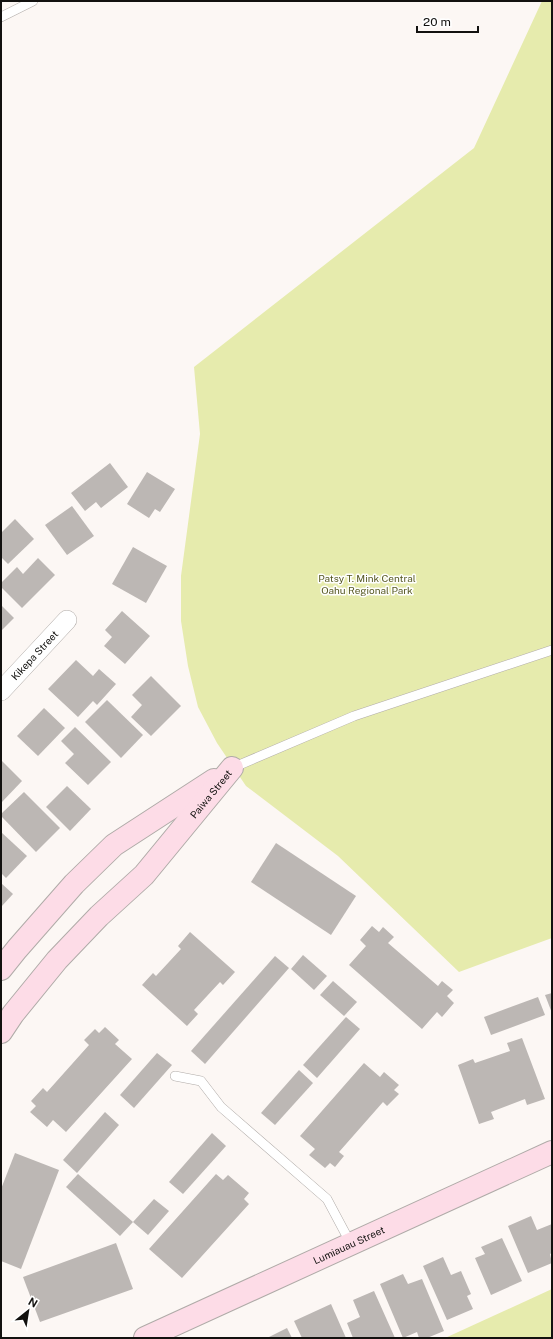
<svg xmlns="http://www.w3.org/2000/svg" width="553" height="1339" font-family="'Public Sans',sans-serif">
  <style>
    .green { fill: #e6ebad }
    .building { fill: #bcb7b4 }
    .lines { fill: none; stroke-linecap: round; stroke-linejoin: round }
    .lane-casing { stroke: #b0aba8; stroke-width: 10 }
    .street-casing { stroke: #b0aba8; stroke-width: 20 }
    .secondary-casing { stroke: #b0aba8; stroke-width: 24 }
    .lane { stroke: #fff; stroke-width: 9 }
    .street { stroke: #fff; stroke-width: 19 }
    .secondary { stroke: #fddce7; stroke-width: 22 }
    .labels { text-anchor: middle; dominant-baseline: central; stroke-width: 3; stroke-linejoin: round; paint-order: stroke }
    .park-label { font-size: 10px; fill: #565822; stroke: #fff }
    .street-label { font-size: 10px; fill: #12110f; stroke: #fff }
  </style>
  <rect width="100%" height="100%" fill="#fcf7f4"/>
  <g class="green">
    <path d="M542 1H552V938L459 972 338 856 246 786 217 743 198 707 188 666 181 621V576L200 434 194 367 474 148Z"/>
    <path d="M552 1289V1338H445Z"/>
  </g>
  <g class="building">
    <path d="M110 463 128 487 101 508 96 502 85 511 71 493Z"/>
    <path d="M147 472 175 489 160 512 155 509 149 518 127 504Z"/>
    <path d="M72 506 94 536 67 555 45 525Z"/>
    <path d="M15 519 34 539 8 564 1 557V533Z"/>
    <path d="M133 547 167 566 146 603 112 584Z"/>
    <path d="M38 558 55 575 22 608 1 587V583L17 567 23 574Z"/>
    <path d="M1 605 14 618 1 631Z"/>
    <path d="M122 611 150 636 125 664 104 646 112 637 105 630Z"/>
    <path d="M76 660 93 676 99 669 116 684 97 705 93 701 78 717 48 689Z"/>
    <path d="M151 676 181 706 151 736 131 717 142 705 132 695Z"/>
    <path d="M107 700 143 735 121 758 85 722Z"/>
    <path d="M44 708 65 728 38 756 17 736Z"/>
    <path d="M75 727 111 762 88 785 65 763 74 754 61 741Z"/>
    <path d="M1 760 22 781 1 803Z"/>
    <path d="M67 786 91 809 70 831 46 807Z"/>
    <path d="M24 792 60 828 36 852 1 816V814Z"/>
    <path d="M1 832 27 856 6 878 1 873Z"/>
    <path d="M276 843 356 896 331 935 251 882Z"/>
    <path d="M1 883 13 894 1 907Z"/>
    <path d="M372 926 379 932 383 927 394 937 388 943 438 986 442 981 453 990 447 996 454 1003 442 1017 437 1012 422 1029 349 965 366 946 360 940Z"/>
    <path d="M190 932 235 972 223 985 220 982 194 1010 198 1014 187 1026 142 985 153 973 156 976 181 949 178 946Z"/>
    <path d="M303 955 327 976 314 990 291 969Z"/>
    <path d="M275 956 289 968 205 1064 191 1051Z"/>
    <path d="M333 981 357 1002 344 1016 320 995Z"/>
    <path d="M552 993V1013L545 995Z"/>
    <path d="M538 997 545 1015 491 1035 484 1017Z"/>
    <path d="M346 1017 360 1029 317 1078 303 1065Z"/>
    <path d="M105 1027 119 1040 115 1044 132 1059 66 1132 53 1120 47 1127 30 1112 36 1106 31 1101 43 1088 47 1092 89 1045 84 1040 95 1029 99 1033Z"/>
    <path d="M522 1038 545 1099 527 1105 525 1099 491 1112 494 1119 479 1124 458 1065 473 1059 475 1063 510 1051 507 1043Z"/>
    <path d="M157 1053 172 1065 134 1108 120 1095Z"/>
    <path d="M364 1063 380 1077 384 1072 399 1085 394 1090 399 1094 387 1106 383 1102 339 1152 344 1156 335 1167 330 1163 325 1168 309 1155 315 1149 300 1136Z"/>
    <path d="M299 1070 313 1083 275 1125 261 1113Z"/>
    <path d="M105 1112 119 1125 77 1173 63 1160Z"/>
    <path d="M212 1133 226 1146 183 1194 169 1182Z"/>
    <path d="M15 1153 59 1170 21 1269 1 1261V1189Z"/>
    <path d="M78 1174 133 1222 120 1236 66 1187Z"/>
    <path d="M216 1174 223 1180 228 1175 249 1193 244 1199 249 1204 182 1278 149 1249Z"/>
    <path d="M154 1199 169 1211 148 1235 133 1222Z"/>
    <path d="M531 1216 537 1230 552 1224V1253L550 1254 552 1263 528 1273 508 1226Z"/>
    <path d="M502 1238 522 1281 491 1295 475 1258 485 1254 481 1247Z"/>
    <path d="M116 1243 133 1289 40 1322 23 1277Z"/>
    <path d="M443 1257 451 1275 461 1271 471 1294 467 1296 473 1309 447 1320 423 1266Z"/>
    <path d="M403 1274 408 1284 422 1279 444 1331 427 1338H419L417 1332 403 1338 380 1284Z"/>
    <path d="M374 1291 395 1338H353L347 1323 360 1317 353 1300Z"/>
    <path d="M331 1304 346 1338H302L294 1321Z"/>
    <path d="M287 1328 292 1338H267Z"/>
  </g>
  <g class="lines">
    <defs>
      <g id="lane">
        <path d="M1 17 33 1"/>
        <path d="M232 768 354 716 552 650"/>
        <path d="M175 1076 201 1081 221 1107 327 1199 351 1244"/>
      </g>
      <g id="street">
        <path id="s1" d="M1 691 67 620"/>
      </g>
      <g id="secondary">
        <path d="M1 969 17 949 74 884 114 845 214 780"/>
        <path id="s2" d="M1 1032 13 1014 57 960 99 916 144 875 232 768"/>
        <path id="s3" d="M145 1338 552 1152"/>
      </g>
    </defs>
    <use href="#lane" class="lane-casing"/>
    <use href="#street" class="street-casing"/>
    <use href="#secondary" class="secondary-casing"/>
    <use href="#lane" class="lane"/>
    <use href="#street" class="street"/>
    <use href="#secondary" class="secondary"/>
  </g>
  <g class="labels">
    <g class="park-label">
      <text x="367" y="578">Patsy T. Mink Central<tspan x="367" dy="12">Oahu Regional Park</tspan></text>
    </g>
    <g class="street-label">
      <text stroke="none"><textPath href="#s1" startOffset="49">Kikepa Street</textPath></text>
      <text stroke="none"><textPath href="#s2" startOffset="318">Paiwa Street</textPath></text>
      <text stroke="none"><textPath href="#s3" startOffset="224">Lumiauau Street</textPath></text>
    </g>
  </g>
  <rect width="553" height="1339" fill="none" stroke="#12110f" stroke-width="4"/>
  <g transform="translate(28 1311) rotate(30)" stroke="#ffffff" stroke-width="3" paint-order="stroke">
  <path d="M0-3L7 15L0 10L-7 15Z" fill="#12110f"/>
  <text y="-6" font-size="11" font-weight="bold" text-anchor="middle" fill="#12110f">N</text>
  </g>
  <path d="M417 26v6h61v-6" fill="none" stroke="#12110f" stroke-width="2"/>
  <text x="423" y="26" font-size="12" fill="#12110f" stroke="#ffffff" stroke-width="3" paint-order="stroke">20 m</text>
</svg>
